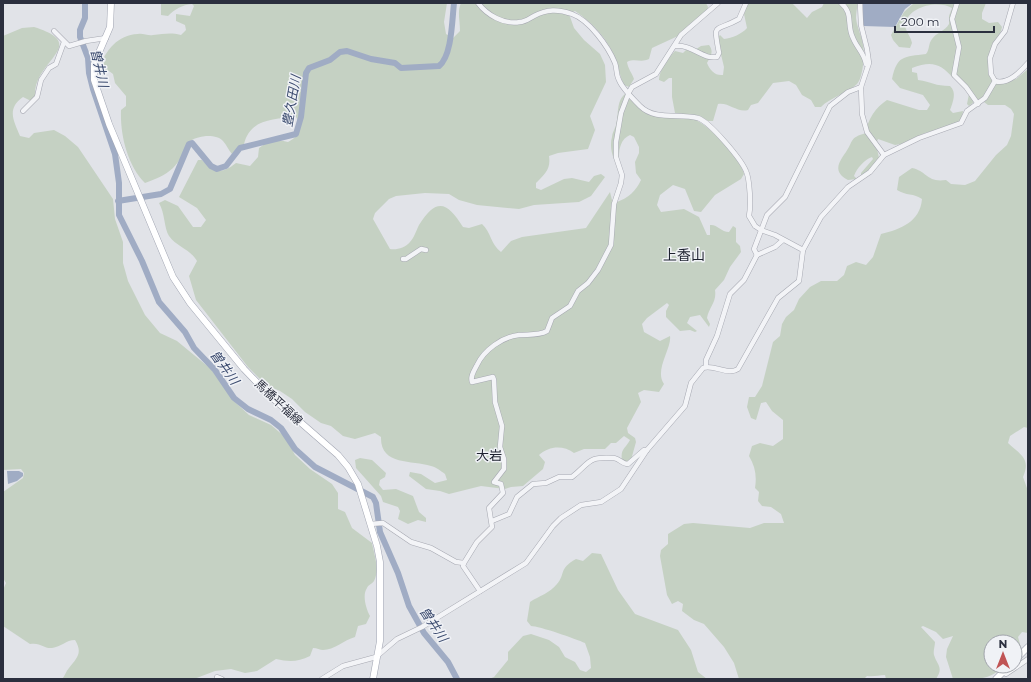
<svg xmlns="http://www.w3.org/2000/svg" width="1031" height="682" font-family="Montserrat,'Noto Sans JP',sans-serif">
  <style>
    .green { fill: #c5d1c3 }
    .water { fill: #a0acc4 }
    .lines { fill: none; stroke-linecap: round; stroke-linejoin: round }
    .river { stroke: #a0acc4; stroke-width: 6 }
    .minor-casing { stroke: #a7a9b2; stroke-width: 5.5 }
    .major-casing { stroke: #a2a6b3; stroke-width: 7 }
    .minor { stroke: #f3f4f7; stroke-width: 4.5 }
    .major { stroke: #fff; stroke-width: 6 }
    .labels { text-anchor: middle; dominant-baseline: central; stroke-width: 3; stroke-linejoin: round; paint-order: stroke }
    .street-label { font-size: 12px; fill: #2b2f3e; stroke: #f0f2f6 }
    .water-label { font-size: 13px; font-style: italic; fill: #3a4a6e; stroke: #f0f2f6 }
    .neighbourhood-label { font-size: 13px; fill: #1d212f; stroke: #f0f2f6 }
    .quarter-label { font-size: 14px; fill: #1d212f; stroke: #f0f2f6 }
  </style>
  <rect width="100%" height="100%" fill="#e1e3e8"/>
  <g class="green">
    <path d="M161 3H447L444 22 446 34 453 38 460 31C460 20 457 12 461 3H706L708 7 707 11 678 36 652 48 649 59C641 63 635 58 627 62 628 69 632 73 634 79L629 87 624 85C620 77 619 69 616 61 609 40 593 23 575 11L569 14 574 28 584 40 600 54 605 65 606 82 590 116 595 130 588 149 558 153 549 156C551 169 545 174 536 183V188L541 190 564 179 572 178 589 182 594 176 601 174 605 177 591 196 579 202 534 205 519 209 477 205 459 200 449 194 425 193 396 196 389 199 375 213 373 219 390 249C397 250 405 248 410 242 414 238 416 231 419 225 437 196 448 203 463 227L469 228 482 224C491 232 491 245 501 252L511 241 522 237 586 228 610 192 612 200 617 202C628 198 636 191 641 180L636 173 635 162 639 153V147L634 137 630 135C621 139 619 148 619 157L614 159C611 152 610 144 612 137 612 133 615 129 616 125 619 115 616 101 625 94 633 98 637 108 645 112 660 120 677 115 693 119 708 123 741 159 744 174L741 179 715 195 701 212 694 211 685 189 673 185 660 195 657 205 661 212 684 209 699 217 707 235H710V225C717 224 721 232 729 232L733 226 736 228V242L740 246 741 252 730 267 724 280 715 290C717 302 709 307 707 318L710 324 709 327 700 315 690 317 687 323 697 331 695 332 690 330 680 331 666 317V311L669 305 667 303 647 318 642 324 644 332 660 341 670 336C672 348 654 370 664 384L659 392 644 390 638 393 641 402 627 428 628 433 635 438 636 442 631 460 626 462 622 460C620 449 626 448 630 440L624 436 616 443H611L605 449H584L574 453C563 445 549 446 539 455L545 462 543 469 523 486 511 487 505 489 481 486 449 494 440 491 426 489 409 476 410 472 421 474 435 483 447 480 445 474C441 471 436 467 431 466 412 460 380 466 381 437L375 433 355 439 343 436 331 426 321 423 305 412 292 399 280 391 266 385 248 367 196 300 189 276 197 261C190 249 177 247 169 236 164 228 165 213 159 203L165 200 178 206 193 227H201L206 220 197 208 179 197 198 160H202C214 172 221 175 236 163L250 166 258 157 259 148C267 141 278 139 288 142 299 136 304 128 296 117 273 119 250 119 244 144L237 148 232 154C228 150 227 145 223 141 218 136 212 136 206 136 179 139 188 154 173 168 164 176 156 179 145 183 127 165 120 134 121 110L126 106V96L115 83 113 74 109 71H101L99 67C107 50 117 35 138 34 143 33 148 36 153 35 164 34 170 32 181 35L186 30 185 25 176 21V14L190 16 194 6 192 4C182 5 175 9 168 16L161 15Z"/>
    <path d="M748 3H792L807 18 812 12 822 7 824 3H858C857 8 856 13 856 18 857 28 862 36 863 45 865 54 863 78 857 84 848 93 829 98 821 107H815L811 100 802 95 796 85 789 81 773 83 758 103 751 105 748 110C737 113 729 102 718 104L713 121H708L700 116 675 113 672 97V78H669L664 82 659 80C659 70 669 57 675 51L683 53 686 50 693 51 701 46 709 45C714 52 711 55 707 63 710 70 715 76 723 75L724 67 717 38 720 35 724 39C732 38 742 34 747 28L744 14Z"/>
    <path d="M914 3H986L982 13V19L989 23 998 22 1002 27C998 45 980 63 993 82L981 101H975L969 106 967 104 969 94 958 78H953C941 64 932 60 912 68V72L917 73 918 80C932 82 935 86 950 86 957 92 953 102 950 110L953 113 963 111 962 119 957 124 925 133 901 144 895 145 878 139 876 144 879 158 866 173 861 176V173L873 159 872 157C864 160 857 168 854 176L857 179 848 180C833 172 838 163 846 152 854 140 849 138 866 133 867 120 876 107 887 100L919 110H927L930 105 923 95 900 88 892 79C897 55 904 57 926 54 930 49 928 44 932 39 936 33 945 31 949 24V16L952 8C938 0 908 6 905 25 905 30 911 37 912 43L910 48 899 47 893 40 891 35 904 12Z"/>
    <path d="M34 27C82 42 49 55 38 80 35 86 35 92 35 99L31 101 23 97C6 109 14 121 20 136L29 138 34 133 54 130 65 136 78 147 113 199 115 219 123 242V263L128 281 145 315 160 333 177 341 211 369 235 402 249 415 271 425 285 437 295 455 310 469 332 484 338 493V509L345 512 352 528 372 543C374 554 380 570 374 581 372 584 368 585 367 588 362 595 366 609 370 616L366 624 358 626 355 637C344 640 334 650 323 650 320 650 317 648 313 648L310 656C298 662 289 662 276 659L257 671 245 673 231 669 215 671 194 679H62C65 676 66 671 69 668 77 658 83 653 75 640 66 640 61 647 52 648 44 649 41 642 30 644L3 626V590L6 583 3 578V492L23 478 24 473 21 469 3 470V36L22 28Z"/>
    <path d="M1028 69V428L1024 427 1010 436 1008 443C1021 455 1031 459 1023 477L1028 491V633L1022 632 1018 637 1021 648 1015 655V642H991V666H1004C988 682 974 679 953 679L946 657 947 649 953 636 943 639 936 632 923 626 921 627 935 642C935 646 933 651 934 655 937 665 944 667 936 679H886L885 675C879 675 874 677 867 676L864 679H739L734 663 724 647 704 624 694 620 682 611 683 604 678 601 672 604 667 595 660 556 661 550 668 544V534L684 524 693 523 750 528 764 523H784L781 514 771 507 762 506 758 501 759 492 755 488C757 476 755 466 749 456L752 446 760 443 773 446 783 439V420L772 411 766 402 761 403 756 420 751 418 747 407 749 397H755L762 386 773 342 780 336 782 324 786 317 794 310 799 299 810 287 821 281H837L844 275 847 266 856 262 866 265 873 257 881 234C901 229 920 222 922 199 914 193 906 196 897 190L899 177 912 168C927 171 927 183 946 180L951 184 965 185 975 181 996 155 1007 145 1011 136 1014 114 1011 109 1005 105H988L984 102 996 84 1016 79Z"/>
    <path d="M360 458 372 460 386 473 385 477 380 480 379 485 383 490 396 489 413 496 419 512 426 518V522L418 520 408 524 398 519 400 511 398 507 383 502 381 496 356 468 355 460Z"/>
    <path d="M592 553 601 554 618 590 635 614 678 630 691 650 698 672 707 679H489L494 677 508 660V652L523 636 531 634 549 640 559 647 565 657 575 662 580 670 586 672 591 668 590 657 585 643C576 639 539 626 531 626L527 621 530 602C539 596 550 593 557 584 566 574 558 569 576 559L583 561Z"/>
  </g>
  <g class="water">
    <path d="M863 3H913L905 9 895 27 863 26Z"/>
    <path d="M7 471H19L23 473V476L17 481 8 484Z"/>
  </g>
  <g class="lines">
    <g class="river">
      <path d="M85 3V18L80 30V37L88 58 89 73 93 89 115 154 119 183V215L142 261 159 302 185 332 194 348 215 370 234 398 248 409 271 420 281 428 295 449 315 467 373 497 376 503 380 532 398 573 409 606 424 633 448 662 457 679"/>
      <path d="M118 201 161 194 170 189 189 144 192 143 211 166 217 169 226 166 240 148 296 134 301 117 306 73 309 68 330 60 340 52 347 51 371 59 395 63 401 68 439 66C452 56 452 20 454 3"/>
    </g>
    <defs>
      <g id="minor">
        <path d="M478 3C487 15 504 25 520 22 525 22 530 18 534 16 547 9 558 9 572 14 589 20 608 46 615 63 617 68 616 75 619 80 622 88 633 99 640 106 655 121 679 113 698 118 710 122 741 159 746 171 750 180 751 206 749 216L755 226 761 230 775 235 803 250"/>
        <path d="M841 3C854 14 846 24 853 38 857 48 864 53 866 64"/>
        <path d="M860 3 861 25 867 49 869 63 861 87 862 114 867 132 884 155"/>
        <path d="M957 3 952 19 959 47 954 75 966 87 978 104"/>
        <path d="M1013 3 1005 31 995 44 990 58 991 74 995 81C1008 85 1020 72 1028 63"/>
        <path d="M54 31 69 46 86 41 106 38"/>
        <path d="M675 46C692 44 703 60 717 57L719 53C713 21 714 33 739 19L746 3"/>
        <path d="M23 111 37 97 41 80 49 68 56 64 64 42"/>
        <path d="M757 255 754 249 767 215 785 197 830 106 848 92 861 87"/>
        <path d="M757 255 775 247 783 240"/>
        <path d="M403 259H406L421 249 426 250"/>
        <path d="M706 367V360L717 336 730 294 744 280 757 255"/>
        <path d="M492 521 509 514 517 497 533 484 546 483 559 477H572C590 463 587 456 614 458 620 459 622 464 628 464L644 450H647"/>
        <path d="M370 524 383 523 411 542 431 548 456 562 464 563"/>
        <path d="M480 591 463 566 464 563 477 542 492 527 489 508 503 493 501 484 494 482 504 469V459L500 447 502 426 495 402 494 380 493 377 472 382C470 376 474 371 477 365 484 350 502 337 519 335 529 334 538 336 547 331L552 318 570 306 578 291 588 283 598 270 611 245 614 204 621 183 622 175 616 157V142L621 113 629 92 632 87 656 74 681 35 718 3"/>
        <path d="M1004 672 1006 674 1028 659"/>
        <path d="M217 677 222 679"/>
        <path d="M322 679 343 666 376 657 397 639 422 627 526 563 553 526 561 518 581 505 601 502 621 489 647 450 685 406 691 383 703 368C714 364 728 376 738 369L778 298 799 281 803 250 821 217 848 187 870 172 884 155 919 138 961 123 967 111 985 98 995 81"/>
      </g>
      <g id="major">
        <path d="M111 3 110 27 94 64V80L109 124 173 277 190 303 244 369 268 394 338 455 348 467 358 484 377 546 380 562V641L373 679"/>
        <path d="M1015 660 1028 647"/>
        <path d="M996 679 1009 666"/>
      </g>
    </defs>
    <use href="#minor" class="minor-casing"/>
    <use href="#major" class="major-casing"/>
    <use href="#minor" class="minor"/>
    <use href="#major" class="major"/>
  </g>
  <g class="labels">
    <g class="street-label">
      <text transform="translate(279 402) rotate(43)">馬橋平福線</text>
    </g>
    <g class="water-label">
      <text transform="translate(100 68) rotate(77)">曽井川</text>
      <text transform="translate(291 101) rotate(-80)">豊久田川</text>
      <text transform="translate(225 367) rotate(54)">曽井川</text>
      <text transform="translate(434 624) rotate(56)">曽井川</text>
    </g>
    <g class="neighbourhood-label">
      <text x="489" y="455">大岩</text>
    </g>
    <g class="quarter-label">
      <text x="684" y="255">上香山</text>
    </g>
  </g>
  <rect width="1031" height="682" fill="none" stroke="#2b2f3e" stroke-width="8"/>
  <g transform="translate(1003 654)"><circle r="19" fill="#f0f2f6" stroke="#a1a4ac"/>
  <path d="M0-3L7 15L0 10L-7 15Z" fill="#c05455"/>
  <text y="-6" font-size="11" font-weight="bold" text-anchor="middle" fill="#2b2f3e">N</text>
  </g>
  <path d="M895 26v6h99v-6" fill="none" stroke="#2b2f3e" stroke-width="2"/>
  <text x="901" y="26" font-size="12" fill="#2b2f3e" stroke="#f0f2f6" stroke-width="3" paint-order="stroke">200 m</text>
</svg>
